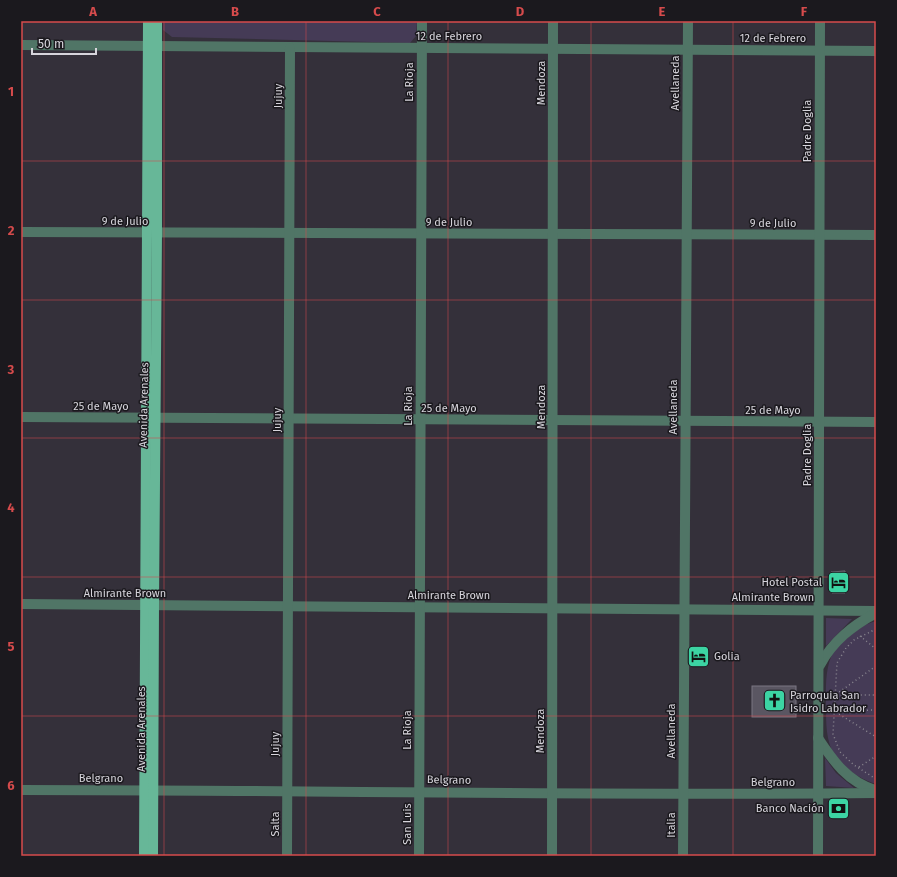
<svg xmlns="http://www.w3.org/2000/svg" width="897" height="877" font-family="'Fira Sans',sans-serif">
  <style>
    .green { fill: #453b56 }
    .building { fill: #5a5662; stroke: #7a7682 }
    .lines { fill: none; stroke-linecap: round; stroke-linejoin: round }
    .path { stroke: #89868f; stroke-width: 1.5; stroke-dasharray: 1 3; stroke-linecap: butt }
    .minor { stroke: #507566; stroke-width: 10 }
    .major { stroke: #67b798; stroke-width: 10 }
    .grid { fill: none; stroke: #d64b4c; stroke-width: 1; stroke-opacity: 0.55 }
    .labels { text-anchor: middle; dominant-baseline: central; stroke-width: 3; stroke-linejoin: round; paint-order: stroke }
    .street-label { font-size: 11px; fill: #d7d5dc; stroke: #1b191e }
    .poi-label { font-size: 11px; fill: #d7d5dc; stroke: #1b191e; text-anchor: end }
    .neatline { fill: none; stroke: #d64b4c; stroke-width: 1.5 }
    .grid-label { font-size: 13px; text-anchor: middle; font-weight: bold; fill: #d64b4c }
  </style>
  <rect width="100%" height="100%" fill="#34303a"/>
  <g class="green">
    <path d="M163 21H417L416 36 410 43 172 37 163 30Z"/>
    <path d="M826 618 852 619 826 646Z"/>
    <path d="M873 622H876V784C862 780 842 768 834 755 826 740 826 724 826 707 826 687 824 662 838 645 841 642 846 639 850 636 857 630 863 625 873 622Z"/>
    <path d="M825 758 836 773 854 788 826 786Z"/>
  </g>
  <g class="building">
    <path d="M845 571V593H832L831 572Z"/>
    <rect x="752" y="686" width="44" height="31"/>
  </g>
  <g class="lines">
    <g class="path">
      <path d="M876 629 854 640 846 648 837 663 833 734 840 752 854 765 876 779"/>
      <path d="M860 636 876 649"/>
      <path d="M876 666 835 695H876"/>
      <path d="M876 710 834 711 876 737"/>
      <path d="M859 767 876 756"/>
    </g>
    <g class="minor">
      <path d="M21 45 876 51"/>
      <path d="M21 232 876 235"/>
      <path d="M21 417 876 422"/>
      <path d="M21 604 876 611"/>
      <path d="M820 665C833 641 852 626 876 613"/>
      <path d="M818 738C833 761 848 782 875 790"/>
      <path d="M21 790C306 790 591 796 876 793"/>
      <path d="M287 856 290 48"/>
      <path d="M419 856 422 21"/>
      <path d="M552 856 553 21"/>
      <path d="M683 856 688 21"/>
      <path d="M818 856 820 21"/>
    </g>
    <g class="major">
      <path d="M144 856 148 21"/>
      <path d="M153 856 154 605 157 233V21"/>
    </g>
  </g>
  <path class="grid" d="M164 21V856M306 21V856M448 21V856M591 21V856M733 21V856M21 161H876M21 300H876M21 438H876M21 577H876M21 716H876"/>
  <defs>
    <symbol id="hotel-square" viewBox="-11 -11 22 22"><rect x="-9" y="-9" width="18" height="18" rx="4" fill="#3cd4a3" stroke="#1b191e"/><path d="M-6-4.5h1.5V1H6V5H4.5V3h-9V5H-6ZM-4 0a1.8 1.8 0 1 1 3.6 0ZM.5 0V-2.5h3Q6-2.5 6 0Z" fill="#111"/></symbol>
    <symbol id="church-square" viewBox="-11 -11 22 22"><rect x="-9" y="-9" width="18" height="18" rx="4" fill="#3cd4a3" stroke="#1b191e"/><path d="M-1.2-6h2.4v3.5h3.3v2.4h-3.3V6h-2.4V-.1h-3.3v-2.4h3.3Z" fill="#111"/></symbol>
    <symbol id="bank-square" viewBox="-11 -11 22 22"><rect x="-9" y="-9" width="18" height="18" rx="4" fill="#3cd4a3" stroke="#1b191e"/><path d="M-6-4H6V4H-6ZM0-2.3a2.3 2.3 0 1 0 0 4.6a2.3 2.3 0 1 0 0-4.6Z" fill="#111"/></symbol>
  </defs>
  <g fill-rule="evenodd">
    <use href="#hotel-square" x="826" y="570" width="25" height="25"/>
    <use href="#hotel-square" x="686" y="644" width="25" height="25"/>
    <use href="#church-square" x="762" y="688" width="25" height="25"/>
    <use href="#bank-square" x="826" y="796" width="25" height="25"/>
  </g>
  <g class="labels">
    <g class="street-label">
      <text x="449" y="36">12 de Febrero</text>
      <text x="773" y="38">12 de Febrero</text>
      <text transform="translate(409 82) rotate(-90)">La Rioja</text>
      <text transform="translate(541 83) rotate(-90)">Mendoza</text>
      <text transform="translate(675 83) rotate(-90)">Avellaneda</text>
      <text transform="translate(278 96) rotate(-90)">Jujuy</text>
      <text transform="translate(807 131) rotate(-90)">Padre Doglia</text>
      <text x="125" y="221">9 de Julio</text>
      <text x="449" y="222">9 de Julio</text>
      <text x="773" y="223">9 de Julio</text>
      <text transform="translate(144 405) rotate(-89)">Avenida Arenales</text>
      <text x="101" y="406">25 de Mayo</text>
      <text transform="translate(408 406) rotate(-90)">La Rioja</text>
      <text transform="translate(541 407) rotate(-90)">Mendoza</text>
      <text transform="translate(673 407) rotate(-90)">Avellaneda</text>
      <text x="449" y="408">25 de Mayo</text>
      <text x="773" y="410">25 de Mayo</text>
      <text transform="translate(277 420) rotate(-90)">Jujuy</text>
      <text transform="translate(807 455) rotate(-90)">Padre Doglia</text>
      <text x="125" y="593">Almirante Brown</text>
      <text x="449" y="595">Almirante Brown</text>
      <text x="773" y="597">Almirante Brown</text>
      <text transform="translate(141 729) rotate(-90)">Avenida Arenales</text>
      <text transform="translate(407 730) rotate(-90)">La Rioja</text>
      <text transform="translate(540 731) rotate(-90)">Mendoza</text>
      <text transform="translate(671 731) rotate(-90)">Avellaneda</text>
      <text transform="translate(275 744) rotate(-90)">Jujuy</text>
      <text x="101" y="778">Belgrano</text>
      <text transform="translate(449 780) rotate(1)">Belgrano</text>
      <text x="773" y="782">Belgrano</text>
      <text transform="translate(275 824) rotate(-90)">Salta</text>
      <text transform="translate(407 824) rotate(-90)">San Luis</text>
      <text transform="translate(671 825) rotate(-90)">Italia</text>
    </g>
    <g class="poi-label">
      <text x="822" y="582">Hotel Postal</text>
      <text x="714" y="656" text-anchor="start">Golia</text>
      <text x="790" y="695" text-anchor="start">Parroquia San<tspan x="790" dy="13">Isidro Labrador</tspan></text>
      <text x="824" y="808">Banco Nación</text>
    </g>
  </g>
  <rect width="897" height="877" fill="none" stroke="#1b191e" stroke-width="44"/>
  <path d="M32 48v6h64v-6" fill="none" stroke="#d7d5dc" stroke-width="2"/>
  <text x="38" y="48" font-size="12" fill="#d7d5dc" stroke="#1b191e" stroke-width="3" paint-order="stroke">50 m</text>
  <rect x="22" y="22" width="853" height="833" class="neatline"/>
  <g class="grid-label">
    <text x="93" y="16">A</text>
    <text x="235" y="16">B</text>
    <text x="377" y="16">C</text>
    <text x="520" y="16">D</text>
    <text x="662" y="16">E</text>
    <text x="804" y="16">F</text>
    <text x="11" y="96">1</text>
    <text x="11" y="235">2</text>
    <text x="11" y="374">3</text>
    <text x="11" y="512">4</text>
    <text x="11" y="651">5</text>
    <text x="11" y="790">6</text>
  </g>
</svg>
